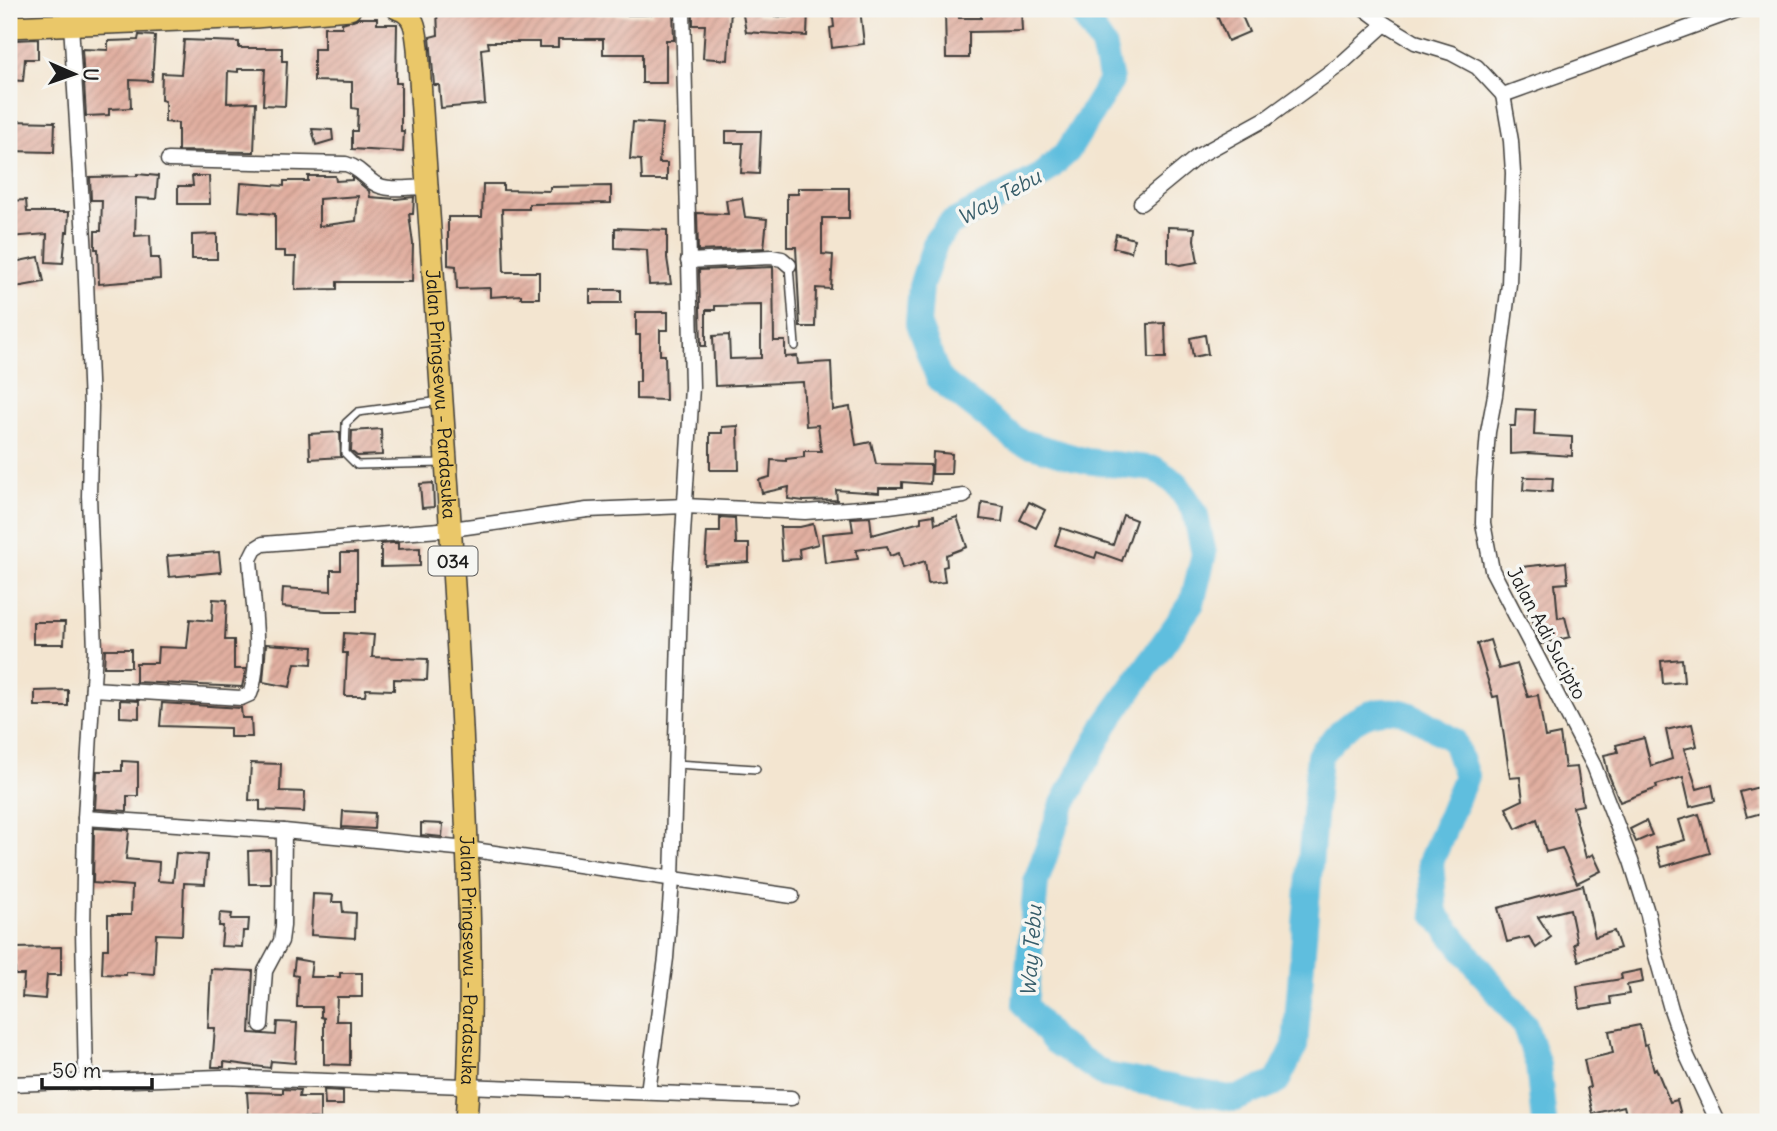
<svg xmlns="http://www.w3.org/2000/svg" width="1777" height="1131" font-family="Delius,sans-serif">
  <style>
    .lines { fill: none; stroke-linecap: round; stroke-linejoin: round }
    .river { stroke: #5fbede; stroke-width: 26 }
    .building { fill: url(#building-hatch); fill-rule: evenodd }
    .service-casing { stroke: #3c3a37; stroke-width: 10 }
    .minor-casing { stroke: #3c3a37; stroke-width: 17 }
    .primary-casing { stroke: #3c3a37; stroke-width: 24 }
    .service { stroke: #fff; stroke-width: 7 }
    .minor { stroke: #fff; stroke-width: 14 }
    .primary { stroke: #eac769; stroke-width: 21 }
    .labels { text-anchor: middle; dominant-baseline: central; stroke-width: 7; stroke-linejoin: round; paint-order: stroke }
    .shield { fill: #f6f6f2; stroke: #5d5d5c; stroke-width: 2 }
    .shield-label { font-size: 18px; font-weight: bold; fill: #1c1c1c }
    .street-label { font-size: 19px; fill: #1c1c1c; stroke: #f6f6f2 }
    .water-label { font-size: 21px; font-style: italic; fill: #375d6a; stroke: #f6f6f2 }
  </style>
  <defs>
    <pattern id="building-hatch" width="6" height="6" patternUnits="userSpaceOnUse" patternTransform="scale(1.75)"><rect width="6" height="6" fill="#e1afa0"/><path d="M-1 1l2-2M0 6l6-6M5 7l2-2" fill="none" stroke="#c09689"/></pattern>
  </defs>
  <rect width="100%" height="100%" fill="#f6f6f2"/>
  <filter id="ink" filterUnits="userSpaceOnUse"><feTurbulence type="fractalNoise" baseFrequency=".0143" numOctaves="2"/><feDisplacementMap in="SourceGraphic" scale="14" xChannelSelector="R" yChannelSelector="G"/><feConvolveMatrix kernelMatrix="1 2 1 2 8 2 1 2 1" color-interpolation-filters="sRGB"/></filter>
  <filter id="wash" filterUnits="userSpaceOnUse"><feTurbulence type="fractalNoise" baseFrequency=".00686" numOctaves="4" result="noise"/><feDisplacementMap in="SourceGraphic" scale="28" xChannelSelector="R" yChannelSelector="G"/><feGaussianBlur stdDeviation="1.57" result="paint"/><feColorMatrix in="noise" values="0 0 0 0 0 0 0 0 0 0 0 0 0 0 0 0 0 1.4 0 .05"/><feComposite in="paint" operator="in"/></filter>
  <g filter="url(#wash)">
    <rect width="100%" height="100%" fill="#f3e5d0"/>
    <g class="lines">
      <path class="river" d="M1079 9 1103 45 1111 81 1068 151 1041 176 950 224 936 241 921 286 918 324 939 379 1018 441 1086 461 1155 469 1176 483 1195 512 1204 554 1192 603 1106 724 1063 804 1036 882 1025 1005 1054 1041 1105 1075 1235 1099 1277 1082 1295 1046 1319 756C1341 729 1363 705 1401 712 1416 715 1440 733 1454 741L1466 776 1431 862 1435 914 1525 1026 1538 1065 1544 1122"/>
    </g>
    <g id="blocks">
      <g class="building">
        <path d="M437 9H590V15H642L653 14V9H673L674 40H666V83H642V54H603V39H558V47H539V42H488L489 48 481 49 485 104 441 108 439 85H434L430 37 438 35Z"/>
        <path d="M693 9H731L728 60 703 58 705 25H693Z"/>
        <path d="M742 9H758L757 15 788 17 789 9H808L807 36 746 32Z"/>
        <path d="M832 9H860L864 44 832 48 830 28 834 27Z"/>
        <path d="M945 9H958L959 18H981V9H1021L1022 31 969 32V58H946Z"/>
        <path d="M1214 9H1239L1249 32 1228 41Z"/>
        <path d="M359 18H377V24H397L396 83H401V131H404L403 152 352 149V131H357L358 109 352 108V82L314 81V49H324V27H342V23Z"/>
        <path d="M139 35 155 36 152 81 130 80 131 108 109 109V115L86 116 82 49 108 50V41L138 40Z"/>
        <path d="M38 39V59H25L23 81 9 80V58H13L14 40Z"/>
        <path d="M184 40 239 42V48H282V61H287L285 106 263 105 265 69H238V72L228 71 227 103 256 102 254 152 178 151V123L165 122V101L161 100 162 73 181 74Z"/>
        <path d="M9 121 55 122 54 152 9 151Z"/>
        <path d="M633 122 662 124 659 163H667V180H642L641 160 630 159Z"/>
        <path d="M312 129 332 130 333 140 316 145Z"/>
        <path d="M726 131H761L759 174 741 173 743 143H726Z"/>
        <path d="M137 174 158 176 156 199 136 198 135 236 150 235 151 258H159L160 279 99 284 98 249H95V231H101L102 200H91L90 177 137 176Z"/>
        <path d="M192 176H209L210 204H178V186H193Z"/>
        <path d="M308 176H335L336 181 352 180V177L369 191 370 197 396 199 414 197 413 214H409L413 244 412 282H337V289L295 290 296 257H285V251H275V214L239 211 241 183 284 186V181H308ZM358 196 356 221 319 226V199Z"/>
        <path d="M483 184H503V190L550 191V187L611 186V203L529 204V209H502L504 272H539V298H521V295L490 297V288L457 289 456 266 448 265V217H482Z"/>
        <path d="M798 188H849V218H822V254L833 255 831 289 816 288 815 327H800L796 247H787V194H798Z"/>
        <path d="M742 198 745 217 767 219 764 248 698 251 697 213 728 214 726 200Z"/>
        <path d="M26 200 27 212H69L68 232H66L63 263 46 262 47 234 9 237V201Z"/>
        <path d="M1168 227 1195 228 1194 240 1198 262 1180 265 1168 262Z"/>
        <path d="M615 228 667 230V258L671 284 649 285 647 250 615 248Z"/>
        <path d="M217 234V259H192V235Z"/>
        <path d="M1116 234 1134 239 1131 252 1113 247Z"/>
        <path d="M39 257 44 282 16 287 14 276 9 277V263Z"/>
        <path d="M773 267 774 341H785V357L797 356 798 364 831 362 833 410 850 407 856 445 871 442 876 464 931 465 930 484 902 482V488H879V493L836 490 837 500 804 501 788 499 789 487 762 493 759 480 770 477 771 460 786 461V459L804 457V451H821L818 425 806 426 803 382 715 386 713 336 729 335 730 359 761 358V305L715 306V310H706V346H701L699 270Z"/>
        <rect x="590" y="290" width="31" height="13"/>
        <path d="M636 312H668V330H660V355H665L666 400 636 399V382H640V335H636Z"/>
        <path d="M1165 323 1166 358H1149L1148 324Z"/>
        <path d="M1205 335 1208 354 1193 357 1190 338Z"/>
        <path d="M1516 409 1535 410 1534 435 1572 437V456L1528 453 1510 454V426H1515Z"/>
        <path d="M738 426 739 470H710V433H722V427Z"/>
        <path d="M381 429 382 455 357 456 351 451 352 431Z"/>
        <path d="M340 432 341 457 310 459 309 434Z"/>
        <path d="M933 452 952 454 951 474H932Z"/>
        <path d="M1524 477 1553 478 1552 492 1523 490Z"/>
        <path d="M433 483 434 507 422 508 420 484Z"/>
        <path d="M982 502 1004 506 1002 522 980 519Z"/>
        <path d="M1029 502 1045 510 1036 528 1020 520Z"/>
        <path d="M934 515 935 524 957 517 967 547 946 555 947 566 943 567 945 582 928 584 925 561 903 568 899 553 890 556 887 546 856 550 858 559 825 563 822 534 853 531 851 518 870 517 872 535 921 522V517Z"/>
        <path d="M1123 515 1136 520 1122 561 1097 552 1095 558 1055 545 1061 528 1113 545Z"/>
        <path d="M720 517 735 518 736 544H749V562L705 565 707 532H720Z"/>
        <path d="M813 524 818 544 799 549 800 559 782 560 780 527H800Z"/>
        <path d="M392 543H398V549L420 548V566L381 567V544Z"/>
        <path d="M219 552 221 572 169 577 167 556Z"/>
        <path d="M341 553H357V611H326L282 607 283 588 331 591V570H341Z"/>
        <path d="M1566 562 1568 583 1555 584 1558 618 1565 617 1570 637 1541 644 1536 634 1532 616H1528L1522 567Z"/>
        <path d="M213 599 227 600 225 640H234V669H246L242 687 136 682V663H157L158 647 187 648 190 619 212 621Z"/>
        <path d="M33 622H65L64 644H33Z"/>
        <path d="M344 633 374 635 372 657 428 659 427 680 394 679V690L366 689 365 696H345L347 653H343Z"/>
        <path d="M1490 640 1499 669 1517 664 1528 697 1538 695 1545 737 1560 734 1565 768 1577 767 1583 805 1573 807 1586 858 1593 854 1601 871 1577 883 1562 848 1546 852 1537 819 1516 829 1506 808 1523 800 1520 777 1510 778 1498 696 1493 697 1477 644Z"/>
        <path d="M266 644 313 647 312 664 295 663 290 687 263 682Z"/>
        <path d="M105 649H131V667H104Z"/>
        <path d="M1682 659 1684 682 1663 684 1661 661Z"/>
        <path d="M68 690V706H35V691Z"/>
        <path d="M120 700 139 701V718L120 717Z"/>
        <path d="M162 703 241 708 242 718H251L252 737H230V728L160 726Z"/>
        <path d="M1692 724 1697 746 1684 749 1697 789 1712 785 1715 801 1690 807 1683 777 1656 785 1657 788 1620 802 1608 773 1604 755 1618 752 1616 745 1644 738 1651 766 1672 759 1666 730Z"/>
        <path d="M122 761 138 762V796H127V811L95 809 97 771H122Z"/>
        <path d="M251 763 281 764 280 791 305 792 304 812 260 810V801L249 800Z"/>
        <path d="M1759 787 1765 812 1747 817 1740 792Z"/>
        <path d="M343 811 375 813 374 829 342 827Z"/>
        <path d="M1699 814 1710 853 1662 867 1656 848 1685 840 1679 820Z"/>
        <path d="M1646 821 1652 835 1636 842 1630 829Z"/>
        <path d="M421 823 443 824 442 837 421 835Z"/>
        <path d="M94 828 129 830 126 859 159 862 158 881 173 882 176 853 207 855 205 884 184 883 182 935 156 934 154 974 126 972V975L102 974 103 949H108V915H131L132 886 93 883Z"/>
        <path d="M270 850 271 884H249L248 851Z"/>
        <path d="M1583 885 1595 937 1614 931 1620 948 1579 961 1574 944 1577 943 1570 909 1538 917 1551 937 1536 948 1529 937 1507 942 1498 908Z"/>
        <path d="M313 894 333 895 332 902H342L343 912 356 913 355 938 311 935Z"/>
        <path d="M220 913 232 914 231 919H249L248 931H243L242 947 221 946 223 926H219Z"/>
        <path d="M61 947V975H47L45 999 22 997 24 975H15V948Z"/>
        <path d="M295 959 312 962 310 977H340V973H362V997H337L336 1021H350V1065L324 1064V1018L321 1017V1007H297L298 976 293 975Z"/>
        <path d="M211 969 253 971 250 1033 276 1035 277 1022 297 1023 295 1063 271 1061 270 1068 224 1062V1067H212L215 1028H208Z"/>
        <path d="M1641 970 1643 982 1627 985 1629 994 1610 997 1611 1004 1580 1009 1577 986 1622 979 1621 974Z"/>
        <path d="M1640 1025 1644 1045 1647 1044 1654 1070 1656 1068 1670 1102 1677 1100 1682 1119 1668 1122H1628L1624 1106 1593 1114 1587 1088 1590 1087 1584 1060 1613 1053 1609 1031Z"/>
        <path d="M283 1089 300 1090 299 1097H320V1119L269 1116V1122H249L247 1092 283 1093Z"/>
        <path d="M324 1090 343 1091V1105H325Z"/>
      </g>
    </g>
  </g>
  <g filter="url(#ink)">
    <use href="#blocks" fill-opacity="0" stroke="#3c3a37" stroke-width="2"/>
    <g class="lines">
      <defs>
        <g id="service">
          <path d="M789 265 795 346"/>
          <path d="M441 401 358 412 346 423 345 453 357 465 443 463"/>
          <path d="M676 764 756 769"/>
        </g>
        <g id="minor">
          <path d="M1365 9 1385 24 1415 42 1451 53 1477 67 1503 95"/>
          <path d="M71 24 85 255 91 406 89 496 95 650 85 818 83 930 86 1083"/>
          <path d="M1503 95 1511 141 1513 173 1509 284 1495 395 1488 432 1484 482 1483 523 1492 570 1594 766 1631 861 1648 915 1655 952 1671 1009 1687 1056 1718 1122"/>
          <path d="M1503 95 1740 9"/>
          <path d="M168 160 346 164C359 168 363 175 374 183 387 192 411 187 426 187"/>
          <path d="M1141 203 1198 156 1267 118 1341 64 1385 24"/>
          <path d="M688 261 771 257 782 259 789 265"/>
          <path d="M93 689 241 698 250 694C263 661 252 595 250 559L255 549 263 544 452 529 587 510 685 506 805 512 889 506 964 496"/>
          <path d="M85 818 284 831 467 849 792 896"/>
          <path d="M261 1025 265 971 281 941 283 926 284 831"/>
          <path d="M9 1084 221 1077 791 1098"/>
          <path d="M648 1092 666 958 672 880 681 567 692 387 683 9"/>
        </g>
        <g id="primary">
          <path id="s1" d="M398 9C416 14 416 32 418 48 432 275 451 501 462 728 468 859 475 991 466 1122"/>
          <path d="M9 27 255 17 350 9"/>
        </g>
      </defs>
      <use href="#service" class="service-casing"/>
      <use href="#minor" class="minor-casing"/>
      <use href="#primary" class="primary-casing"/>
      <use href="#service" class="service"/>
      <use href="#minor" class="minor"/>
      <use href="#primary" class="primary"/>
    </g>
  </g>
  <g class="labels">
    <rect class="shield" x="428.5" y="546.5" width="49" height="29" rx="5"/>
    <g class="shield-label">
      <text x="453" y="561">034</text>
    </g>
    <g class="street-label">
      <text stroke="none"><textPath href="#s1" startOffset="394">Jalan Pringsewu - Pardasuka</textPath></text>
      <text transform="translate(1547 633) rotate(62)">Jalan Adi Sucipto</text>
      <text stroke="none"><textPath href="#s1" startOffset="961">Jalan Pringsewu - Pardasuka</textPath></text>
    </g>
    <g class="water-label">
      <text transform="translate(999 197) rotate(-29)">Way Tebu</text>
      <text transform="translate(1031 951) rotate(-86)">Way Tebu</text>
    </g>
  </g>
  <rect width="1777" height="1131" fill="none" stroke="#f6f6f2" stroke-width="35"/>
  <g transform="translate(74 74) rotate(92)" stroke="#f6f6f2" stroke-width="5" paint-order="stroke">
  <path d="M0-5L12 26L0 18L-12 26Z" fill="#1c1c1c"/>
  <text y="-10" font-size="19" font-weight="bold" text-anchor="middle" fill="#1c1c1c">U</text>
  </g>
  <path d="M42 1078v10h110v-10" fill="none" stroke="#1c1c1c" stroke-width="3.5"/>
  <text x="52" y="1078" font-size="21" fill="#1c1c1c" stroke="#f6f6f2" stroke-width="5" paint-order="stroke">50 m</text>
</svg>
